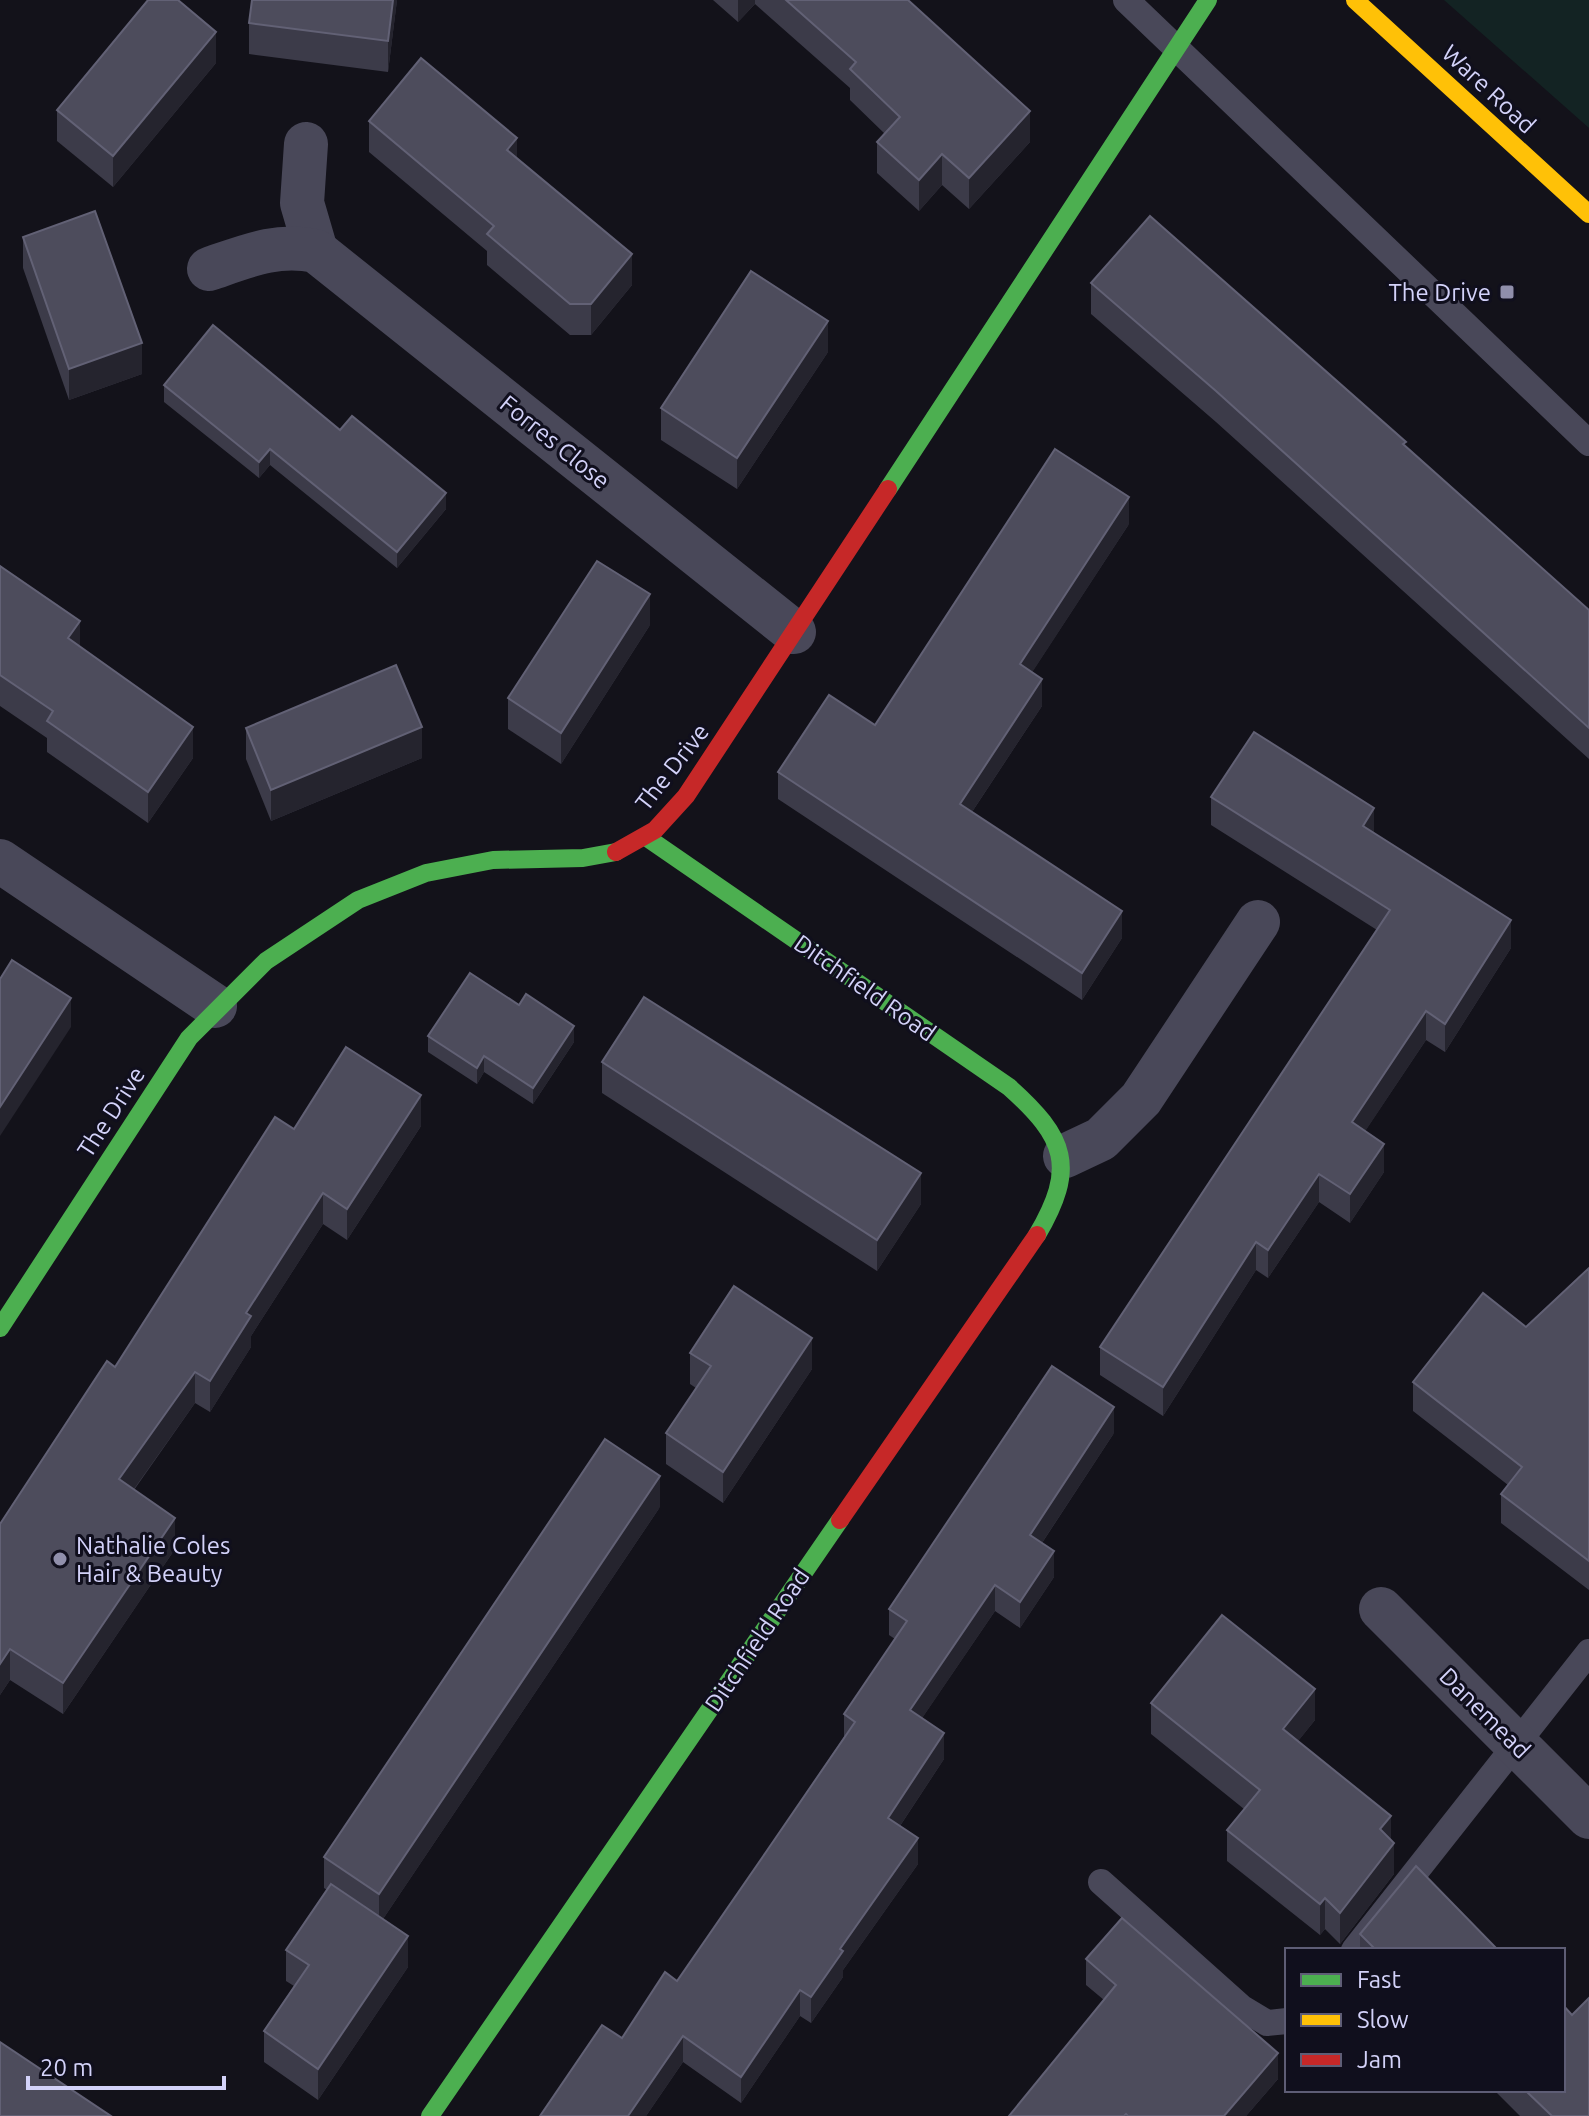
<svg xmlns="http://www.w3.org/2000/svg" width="1589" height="2116" font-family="Ubuntu,sans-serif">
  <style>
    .green { fill: #132323 }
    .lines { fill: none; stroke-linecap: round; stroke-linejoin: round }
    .lane { stroke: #494859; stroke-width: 26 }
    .street { stroke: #494859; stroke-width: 44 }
    .fast { stroke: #4caf50; stroke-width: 18 }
    .slow { stroke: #ffc107; stroke-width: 18 }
    .jam { stroke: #c62828; stroke-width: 18 }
    .wall { fill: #3c3b49 }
    .shaded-wall { fill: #25242e }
    .building { fill: #4d4c5c; stroke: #626175; stroke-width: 2 }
    .poi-dot { fill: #908fab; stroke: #100f1d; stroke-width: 3 }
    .labels { text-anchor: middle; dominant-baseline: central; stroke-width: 6; stroke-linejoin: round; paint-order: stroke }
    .street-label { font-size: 24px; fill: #d3d2f9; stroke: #100f1d }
    .poi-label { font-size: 24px; fill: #d3d2f9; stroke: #100f1d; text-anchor: end }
  </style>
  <rect width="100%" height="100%" fill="#13121a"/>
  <path class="green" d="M1444 0H1589V128Z"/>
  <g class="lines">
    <g class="lane">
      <path d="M1126 0 1589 443"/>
      <path d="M1101 1882 1242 2008 1267 2023 1287 2021"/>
      <path d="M1354 1950 1589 1652"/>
    </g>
    <g class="street">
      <path d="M306 144 302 203 316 251"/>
      <path d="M209 269C247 256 276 243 316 251L794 632"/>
      <path d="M0 861 215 1006"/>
      <path d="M1065 1156 1101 1139 1141 1099 1258 922"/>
      <path d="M1381 1609 1589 1817"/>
    </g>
    <g class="fast">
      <path d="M888 489 1208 0"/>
      <path d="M646 837 1009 1087C1066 1138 1077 1167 1037 1235"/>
      <path d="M0 1328 189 1038 266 961 358 900 426 873 493 860 583 858 616 852"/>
      <path d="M430 2116 840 1520"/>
    </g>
    <path class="slow" d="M1355 0 1589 214"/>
    <g class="jam">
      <path d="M616 852 655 830 686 796 888 489"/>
      <path d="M840 1520 1037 1235"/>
    </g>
  </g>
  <g class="wall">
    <path d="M252 0H397L388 72 249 54V23Z"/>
    <path d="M713 0H908L1030 142 969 209 942 185 919 211 877 173V142L885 134 850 100V88L755 4 738 22Z"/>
    <path d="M216 63 113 187 57 141V110Z"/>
    <path d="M369 121 517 159 632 285 591 335H570L487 265V251L369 152Z"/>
    <path d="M23 237 142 374 69 400 23 268Z"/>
    <path d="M1091 283 1406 447 1589 610V759L1216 422 1091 314Z"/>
    <path d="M828 352 737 489 661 440V408Z"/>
    <path d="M164 385 340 430 446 509 397 568 270 465 259 478 164 402Z"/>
    <path d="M1129 524 1032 672 1042 706 972 812 1122 938 1082 1000 778 799V772L875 725Z"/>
    <path d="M0 565 80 646 193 758 148 823 47 752V738L0 706Z"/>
    <path d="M650 625 561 764 508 729V698Z"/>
    <path d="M246 728 422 758 271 821 246 759Z"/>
    <path d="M1211 797 1374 833 1511 948 1445 1052 1426 1040 1365 1131 1384 1172 1350 1223 1319 1202 1268 1278 1256 1270 1163 1416 1100 1375V1347L1377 930 1211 825Z"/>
    <path d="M428 1036 574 1042 533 1104 484 1072 477 1084 428 1052Z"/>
    <path d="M602 1062 921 1204 877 1271 602 1093Z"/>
    <path d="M421 1126 347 1240 323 1224 251 1336V1347L210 1412 195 1403 134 1490 175 1549 63 1714 10 1680 0 1695V1524L115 1367 294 1129Z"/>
    <path d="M1589 1268V1590L1501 1523V1494L1508 1485 1413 1411V1382L1526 1327Z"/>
    <path d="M690 1353 812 1369 723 1503 666 1464V1433L696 1388 690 1384Z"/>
    <path d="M1114 1433 1042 1543 1054 1577 1020 1628 995 1611 922 1718 944 1759 900 1826 918 1864 843 1970V1977L811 2023 800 2016 741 2103 683 2062 646 2116H540L622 2038 677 1981 766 1852 844 1737V1714L895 1639 889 1635V1609Z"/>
    <path d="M660 1507 383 1919 408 1967 318 2100 264 2062V2031L294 1986 286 1981V1950L327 1890 324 1888V1857Z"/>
    <path d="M1151 1703 1315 1720 1298 1741 1391 1840 1394 1874 1340 1944 1325 1929 1320 1935 1227 1861V1830L1244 1809 1151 1734Z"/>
    <path d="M1360 1934 1498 1950H1360Z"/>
    <path d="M1086 1959 1278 2079 1246 2116H1009L1104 2000 1086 1985Z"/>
    <path d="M1572 2015 1589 2116H1520L1494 2090H1563Z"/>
  </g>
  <g class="shaded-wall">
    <path d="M393 0H397L388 72V41Z"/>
    <path d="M738 0H755V4L738 22Z"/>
    <path d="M216 32V63L113 187V156Z"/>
    <path d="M1030 111V142L969 209V178Z"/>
    <path d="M517 138V169L507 150Z"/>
    <path d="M942 154V185L919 211V180Z"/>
    <path d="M632 254V285L591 335V304Z"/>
    <path d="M828 321V352L737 489V458Z"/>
    <path d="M142 343V374L69 400V369Z"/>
    <path d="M270 449V465L259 478V462Z"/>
    <path d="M446 493V509L397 568V552Z"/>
    <path d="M1129 497V524L1020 691V664Z"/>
    <path d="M650 594V625L561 764V733Z"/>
    <path d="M80 621V652L68 638Z"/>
    <path d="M1042 679V706L960 830V804Z"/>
    <path d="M193 727V758L148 823V792Z"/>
    <path d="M422 727V758L271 821V790Z"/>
    <path d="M1374 808V837L1363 826Z"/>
    <path d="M1122 911V938L1082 1000V973Z"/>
    <path d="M1511 920V948L1445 1052V1024Z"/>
    <path d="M71 998V1027L0 1136V1107Z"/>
    <path d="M1426 1011V1040L1352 1151V1122Z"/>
    <path d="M574 1026V1042L533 1104V1088Z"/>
    <path d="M484 1056V1072L477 1084V1068Z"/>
    <path d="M421 1095V1126L347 1240V1209Z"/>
    <path d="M1384 1144V1172L1350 1223V1194Z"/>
    <path d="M921 1173V1204L877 1271V1240Z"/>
    <path d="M1319 1174V1202L1268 1278V1250Z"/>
    <path d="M323 1193V1224L251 1336V1347L210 1412V1381L246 1313Z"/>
    <path d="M1256 1242V1270L1163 1416V1387Z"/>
    <path d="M812 1338V1369L723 1503V1472Z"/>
    <path d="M195 1372V1403L119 1510V1479Z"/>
    <path d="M1114 1407V1433L1030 1561V1535Z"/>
    <path d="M660 1476V1507L379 1925V1894Z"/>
    <path d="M175 1518V1549L63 1714V1683Z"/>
    <path d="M1054 1551V1577L1020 1628V1602Z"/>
    <path d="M995 1585V1611L910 1736V1710Z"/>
    <path d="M10 1649V1680L0 1695V1664Z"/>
    <path d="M1315 1689V1720L1283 1760V1729Z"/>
    <path d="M944 1733V1759L888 1844V1818Z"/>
    <path d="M1391 1816V1847L1380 1829Z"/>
    <path d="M918 1838V1864L843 1970V1977L811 2023V1997L840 1949Z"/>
    <path d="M1394 1843V1874L1340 1944V1913Z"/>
    <path d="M1325 1898V1929L1320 1935V1904Z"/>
    <path d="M408 1936V1967L318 2100V2069Z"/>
    <path d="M800 1990V2016L741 2103V2077Z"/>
    <path d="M683 2036V2062L646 2116H628Z"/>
    <path d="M1278 2053V2079L1246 2116H1224Z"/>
  </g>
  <g class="building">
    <path d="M148 0H178L216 32 113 156 57 110Z"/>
    <path d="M252 0H393L388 41 249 23Z"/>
    <path d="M786 0H908L1030 111 969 178 942 154 919 180 877 142 900 117 850 69 856 62Z"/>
    <path d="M421 58 517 138 507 150 632 254 591 304H570L487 234 494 226 369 121Z"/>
    <path d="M95 211 142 343 69 369 23 237Z"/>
    <path d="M1150 216 1406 442 1403 444 1589 610V728L1216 391 1091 283Z"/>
    <path d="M751 271 828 321 737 458 661 408Z"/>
    <path d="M213 325 340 430 352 416 446 493 397 552 270 449 259 462 164 385Z"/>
    <path d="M1055 449 1129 497 1020 664 1042 679 960 804 1122 911 1082 973 778 772 829 695 875 725Z"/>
    <path d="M597 561 650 594 561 733 508 698Z"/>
    <path d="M0 566 80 621 68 638 193 727 148 792 47 721 53 711 0 675Z"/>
    <path d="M396 665 422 727 271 790 246 728Z"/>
    <path d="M1254 732 1374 808 1363 826 1511 920 1445 1024 1426 1011 1352 1122 1384 1144 1350 1194 1319 1174 1268 1250 1256 1242 1163 1387 1100 1347 1390 910 1211 797Z"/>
    <path d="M12 960 71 998 0 1107V979Z"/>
    <path d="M470 973 519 1005 526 994 574 1026 533 1088 484 1056 477 1068 428 1036Z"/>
    <path d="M644 997 921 1173 877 1240 602 1062Z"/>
    <path d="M346 1047 421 1095 347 1209 323 1193 246 1313 251 1316 210 1381 195 1372 119 1479 175 1518 63 1683 10 1649 0 1664V1524L107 1361 115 1367 275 1117 294 1129Z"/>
    <path d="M1589 1268V1561L1501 1494 1522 1467 1413 1382 1483 1293 1526 1327Z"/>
    <path d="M734 1286 812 1338 723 1472 666 1433 711 1366 690 1353Z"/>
    <path d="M1052 1366 1114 1407 1030 1535 1054 1551 1020 1602 995 1585 910 1710 944 1733 888 1818 918 1838 840 1949 843 1951 811 1997 800 1990 741 2077 683 2036 628 2116H540L602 2025 622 2038 665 1972 677 1981 766 1852 855 1722 844 1714 907 1621 889 1609Z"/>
    <path d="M605 1439 660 1476 379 1894 324 1857Z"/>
    <path d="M1222 1615 1315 1689 1283 1729 1391 1816 1380 1829 1394 1843 1340 1913 1325 1898 1320 1904 1227 1830 1260 1790 1151 1703Z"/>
    <path d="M1416 1866 1498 1950H1376L1360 1934Z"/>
    <path d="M331 1884 408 1936 318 2069 264 2031 309 1965 286 1950Z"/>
    <path d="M1122 1918 1278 2053 1224 2116H1128L1126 2114 1124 2116H1009L1116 1985 1086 1959Z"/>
    <path d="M1589 1998V2116H1552L1525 2090H1563V2005L1572 2015Z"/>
    <path d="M0 2042 111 2116H0Z"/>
  </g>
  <g class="poi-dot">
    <rect x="1499" y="284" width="16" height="16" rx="4"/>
    <circle cx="60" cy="1559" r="8"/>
  </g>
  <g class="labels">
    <g class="street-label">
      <text transform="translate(1489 89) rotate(43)">Ware Road</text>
      <text transform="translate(555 442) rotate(39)">Forres Close</text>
      <text transform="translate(672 767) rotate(-52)">The Drive</text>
      <text transform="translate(865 988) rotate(35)">Ditchfield Road</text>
      <text transform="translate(111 1112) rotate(-57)">The Drive</text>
      <text transform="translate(757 1640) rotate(-56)">Ditchfield Road</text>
      <text transform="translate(1485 1713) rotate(45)">Danemead</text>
    </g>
    <g class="poi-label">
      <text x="1491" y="292">The Drive</text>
      <text x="76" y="1545" text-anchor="start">Nathalie Coles<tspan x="76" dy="28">Hair &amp; Beauty</tspan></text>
    </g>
  </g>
  <rect x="1285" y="1948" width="280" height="144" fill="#100f1d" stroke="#5e5d75" stroke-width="2"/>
  <rect x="1301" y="1974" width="40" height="12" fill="#4caf50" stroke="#5e5d75" stroke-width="2"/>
  <text x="1357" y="1988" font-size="24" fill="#d3d2f9">Fast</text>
  <rect x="1301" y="2014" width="40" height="12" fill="#ffc107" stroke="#5e5d75" stroke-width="2"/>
  <text x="1357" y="2028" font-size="24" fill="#d3d2f9">Slow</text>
  <rect x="1301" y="2054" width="40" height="12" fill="#c62828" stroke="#5e5d75" stroke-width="2"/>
  <text x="1357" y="2068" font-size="24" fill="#d3d2f9">Jam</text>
  <path d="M28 2076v12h196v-12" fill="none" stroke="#d3d2f9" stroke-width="4"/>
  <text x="40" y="2076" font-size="24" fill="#d3d2f9" stroke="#100f1d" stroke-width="6" paint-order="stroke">20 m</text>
</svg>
